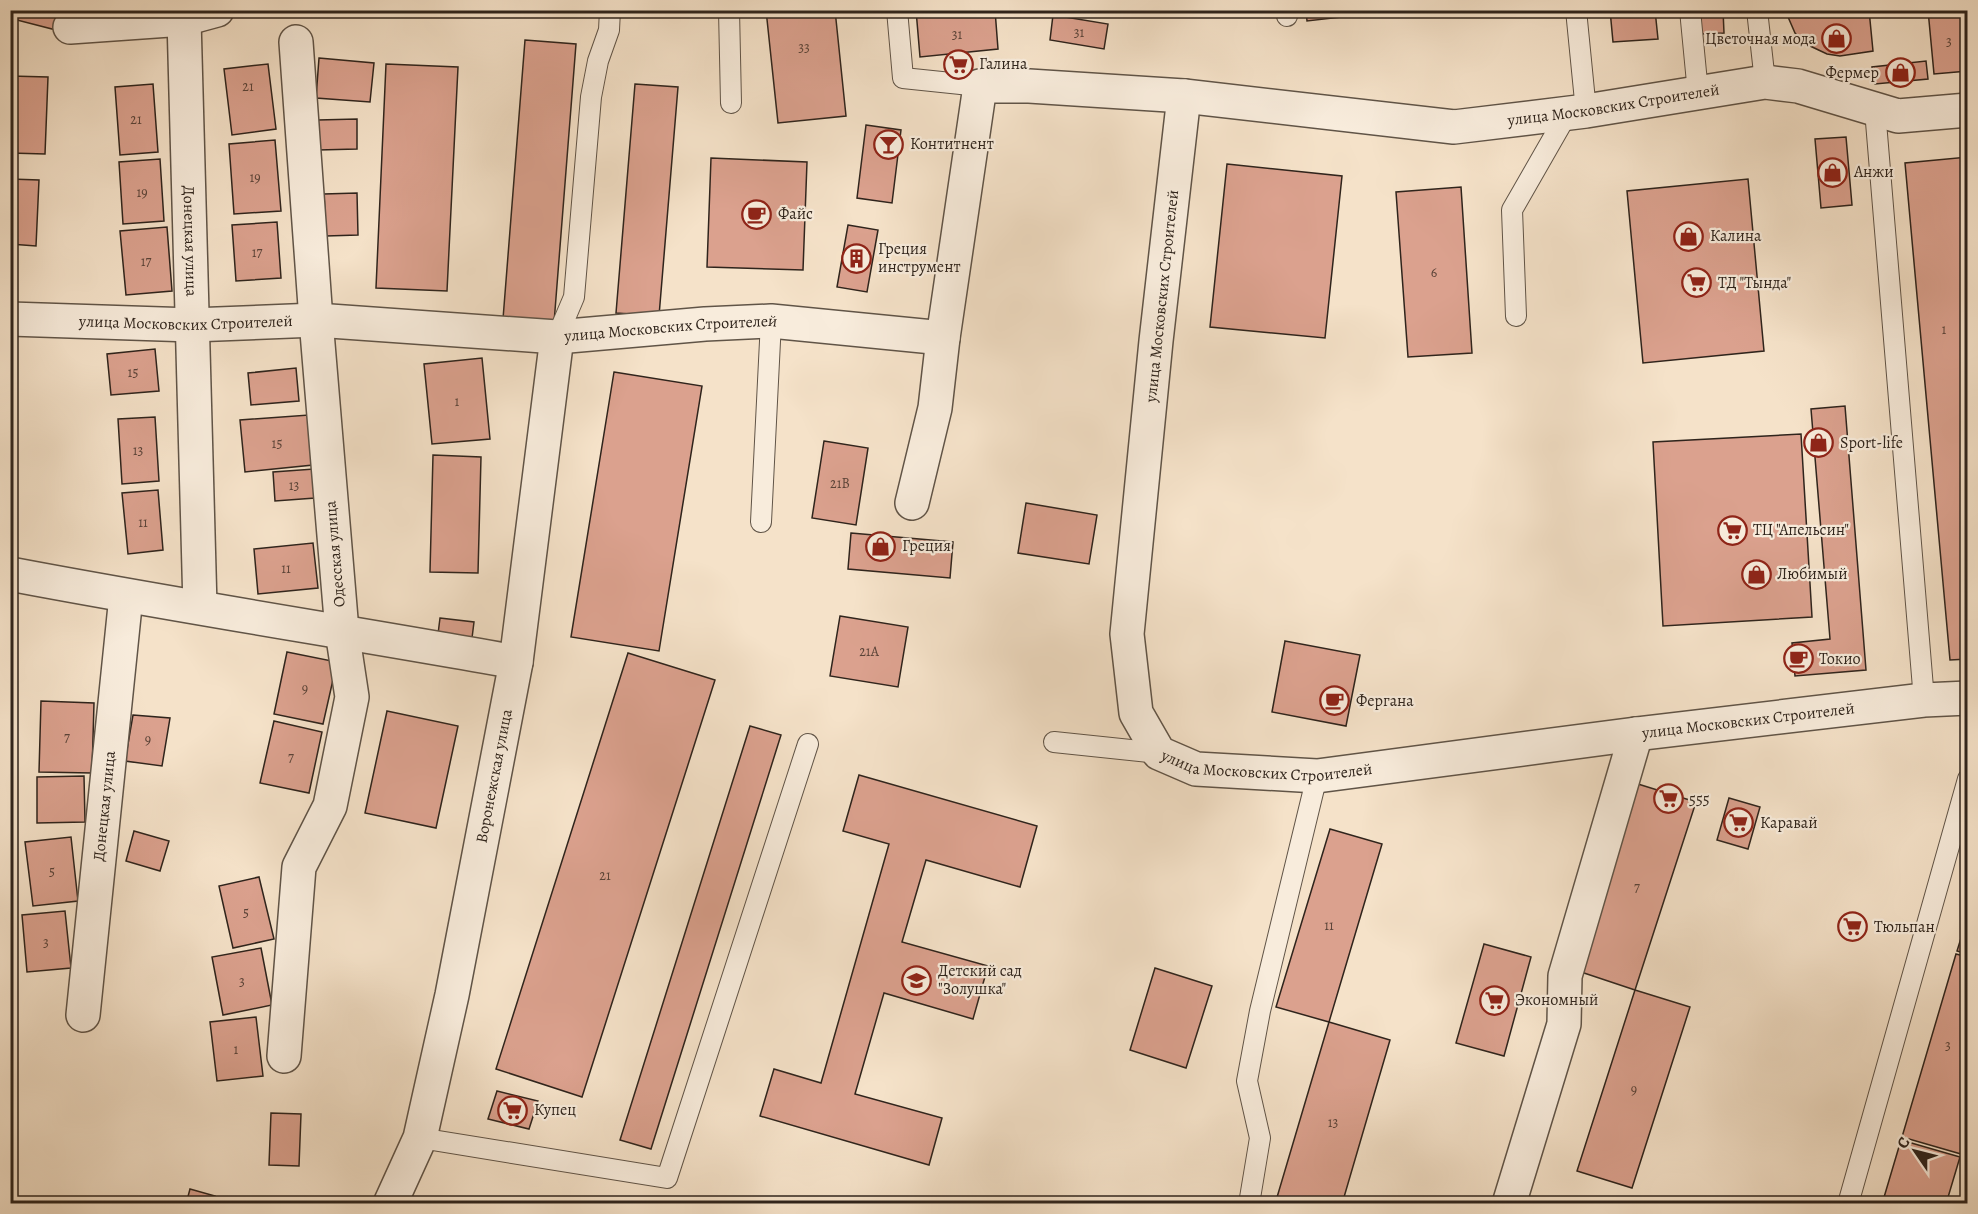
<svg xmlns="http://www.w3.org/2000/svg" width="1978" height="1214" font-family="Alegreya,serif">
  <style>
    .building { fill: #dba18e; stroke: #2f241c; stroke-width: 1.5 }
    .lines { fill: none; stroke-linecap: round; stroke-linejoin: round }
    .service-casing { stroke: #605447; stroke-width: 22 }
    .minor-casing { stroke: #605447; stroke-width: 36 }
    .service { stroke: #f8ecdc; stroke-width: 20 }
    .minor { stroke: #f8ecdc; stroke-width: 33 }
    .labels { text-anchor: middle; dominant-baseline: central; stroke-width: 4.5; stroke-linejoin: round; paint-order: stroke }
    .number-label { font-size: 14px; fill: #5a4338 }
    .poi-label { font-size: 16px; fill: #2f241c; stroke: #f8ecdc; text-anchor: start }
    .street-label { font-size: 16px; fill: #2f241c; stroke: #f8ecdc }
  </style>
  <rect width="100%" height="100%" fill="#f5e2c9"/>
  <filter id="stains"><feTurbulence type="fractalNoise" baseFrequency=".00333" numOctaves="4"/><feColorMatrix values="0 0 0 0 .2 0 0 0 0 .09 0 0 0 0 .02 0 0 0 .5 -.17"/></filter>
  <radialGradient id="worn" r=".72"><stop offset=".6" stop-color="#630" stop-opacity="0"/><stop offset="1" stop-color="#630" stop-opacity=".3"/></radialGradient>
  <g class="building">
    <path d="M15 10H61L56 30 13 19Z"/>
    <path d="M766 10H835L846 116 778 123Z"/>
    <path d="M916 10H995L998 49 920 57Z"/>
    <path d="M1306 10H1385L1386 12 1307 21Z"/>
    <path d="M1610 10H1655L1658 39 1613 42Z"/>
    <path d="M1700 10H1723L1724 33 1701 34Z"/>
    <path d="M1785 10H1869L1873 51 1840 56 1827 54 1808 45 1795 33Z"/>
    <path d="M1928 10H1968V71L1934 74Z"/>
    <path d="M1053 15 1108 24 1104 49 1050 40Z"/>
    <path d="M525 40 576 44 554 323 503 319Z"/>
    <path d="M319 58 374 63 370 102 316 98Z"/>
    <path d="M1926 61 1928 79 1875 84 1872 67Z"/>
    <path d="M268 64 276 129 232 135 224 69Z"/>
    <path d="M386 64 458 67 447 291 376 288Z"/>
    <path d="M10 76 48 77 45 154 10 153Z"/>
    <path d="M153 84 158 152 120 155 115 87Z"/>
    <path d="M635 84 678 87 659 316 616 313Z"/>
    <path d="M357 119V149L318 150V120Z"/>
    <path d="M866 125 901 130 892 203 857 198Z"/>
    <path d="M1846 137 1852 205 1821 208 1815 139Z"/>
    <path d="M275 140 281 211 234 214 229 144Z"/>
    <path d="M1968 157V659L1950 660 1905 163Z"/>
    <path d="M711 158 807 162 803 270 707 267Z"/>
    <path d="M160 159 164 221 123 224 119 162Z"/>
    <path d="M1227 164 1342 176 1325 338 1210 327Z"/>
    <path d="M10 179 39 180 36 246 10 244Z"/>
    <path d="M1748 179 1764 351 1643 363 1627 191Z"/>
    <path d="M1461 187 1472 353 1408 357 1396 192Z"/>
    <path d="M357 193 358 235 326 236 324 194Z"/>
    <path d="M277 222 281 278 236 281 232 225Z"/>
    <path d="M848 225 878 230 867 292 837 287Z"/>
    <path d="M167 227 172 291 126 295 120 231Z"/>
    <path d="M155 349 159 391 111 395 107 354Z"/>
    <path d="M482 358 490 439 432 444 424 364Z"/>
    <path d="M296 368 299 401 251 405 248 373Z"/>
    <path d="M614 372 702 386 659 651 571 637Z"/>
    <path d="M1845 406 1866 670 1795 676 1792 643 1830 639 1811 409Z"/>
    <path d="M309 415 313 465 245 472 240 420Z"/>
    <path d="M155 417 159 481 122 484 118 419Z"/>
    <path d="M1801 434 1812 617 1663 626 1653 442Z"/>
    <path d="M824 441 868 448 856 525 812 518Z"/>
    <path d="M433 455 481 457 478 573 430 572Z"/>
    <path d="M314 469 315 498 275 501 273 472Z"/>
    <path d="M158 490 163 550 128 554 122 493Z"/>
    <path d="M1026 503 1097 515 1089 564 1018 553Z"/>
    <path d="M851 533 953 542 950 578 848 569Z"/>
    <path d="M313 543 318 588 258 594 254 549Z"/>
    <path d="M840 616 908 627 898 687 830 676Z"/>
    <path d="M440 618 474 622 471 646 437 642Z"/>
    <path d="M1285 641 1360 655 1346 726 1272 712Z"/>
    <path d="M287 652 337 662 323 724 274 714Z"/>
    <path d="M628 653 715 680 582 1097 496 1069Z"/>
    <path d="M41 701 94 703 92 773 39 772Z"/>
    <path d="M387 711 458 726 436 828 365 813Z"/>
    <path d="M133 715 170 718 162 766 125 761Z"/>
    <path d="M274 721 322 732 309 793 260 783Z"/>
    <path d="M750 726 781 735 651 1149 620 1140Z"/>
    <path d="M859 775 1037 826 1020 887 926 860 902 942 988 966 973 1019 884 993 855 1094 942 1118 929 1165 760 1116 774 1069 821 1083 889 844 843 831Z"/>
    <path d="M84 776 85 822 37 823V777Z"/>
    <path d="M1638 784 1696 802 1635 990 1578 971Z"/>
    <path d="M1729 798 1760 807 1748 849 1717 840Z"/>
    <path d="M1330 829 1382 844 1329 1022 1276 1007Z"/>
    <path d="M134 831 169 841 160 871 126 861Z"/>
    <path d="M71 837 78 901 33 906 25 842Z"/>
    <path d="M259 877 274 939 233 948 219 886Z"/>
    <path d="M65 911 71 968 27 972 22 915Z"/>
    <path d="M1968 916V954L1957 951Z"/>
    <path d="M1484 944 1531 957 1504 1056 1456 1043Z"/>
    <path d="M261 948 272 1005 223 1015 212 957Z"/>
    <path d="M1956 954 1968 957V1130L1961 1154 1902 1137Z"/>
    <path d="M1155 968 1212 986 1186 1068 1130 1050Z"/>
    <path d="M1635 990 1690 1007 1632 1188 1577 1171Z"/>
    <path d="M256 1017 263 1076 217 1081 210 1022Z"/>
    <path d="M1329 1022 1390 1040 1342 1204H1275Z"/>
    <path d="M497 1091 538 1101 529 1129 488 1119Z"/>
    <path d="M271 1113 301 1114 299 1166 269 1165Z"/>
    <path d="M1901 1140 1960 1157 1946 1204H1882Z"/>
    <path d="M190 1189 215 1196 213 1204H186Z"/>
  </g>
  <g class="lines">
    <defs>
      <g id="service">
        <path d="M729 10 731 103"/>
        <path d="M897 10 903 78 980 86"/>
        <path d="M1286 10 1287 16"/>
        <path d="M1576 10 1586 111"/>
        <path d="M1690 10 1698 93"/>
        <path d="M1757 10 1765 82"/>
        <path d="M1875 110 1924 700"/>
        <path d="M1516 316 1512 210 1567 114"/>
        <path d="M557 337 574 297 591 97 598 61 609 30 610 10"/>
        <path d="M761 522 771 321"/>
        <path d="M1054 742 1159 753"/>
        <path d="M420 1138 667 1178 808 744"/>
        <path d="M1249 1204 1260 1138 1247 1081 1260 1011 1317 776"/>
        <path d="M1848 1204 1968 779"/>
      </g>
      <g id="minor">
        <path id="s1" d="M184 19 200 607"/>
        <path d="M70 27 184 19 217 10"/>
        <path id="s2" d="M1184 96 1156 341 1127 634 1136 713 1159 753 1196 769 1317 776 1636 734 1924 700 1968 698"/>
        <path id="s3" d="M10 319 192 325 316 320 557 337 705 324 771 321 943 338 980 86H1029L1184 96 1454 127 1586 111 1765 82 1798 86 1898 116 1968 110"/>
        <path d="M912 503 935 408 943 338"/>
        <path d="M10 574C178 606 348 632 516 662"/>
        <path id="s4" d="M83 1015 126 596"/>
        <path d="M284 1056 299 867 330 806 352 697 342 631 316 320 296 42"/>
        <path id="s5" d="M390 1204 420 1138 452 995 516 662 557 337"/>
        <path d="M1509 1204 1564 1024 1565 976 1636 734"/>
      </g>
    </defs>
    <use href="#service" class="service-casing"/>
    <use href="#minor" class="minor-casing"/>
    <use href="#service" class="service"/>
    <use href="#minor" class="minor"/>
  </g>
  <defs>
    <symbol id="shop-ring" viewBox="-11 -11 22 22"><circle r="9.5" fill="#f8ecdc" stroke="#8f2418" stroke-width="1.5"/><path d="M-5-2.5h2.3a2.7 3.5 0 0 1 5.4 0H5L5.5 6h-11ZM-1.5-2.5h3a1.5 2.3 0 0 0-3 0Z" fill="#8f2418"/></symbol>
    <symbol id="supermarket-ring" viewBox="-11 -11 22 22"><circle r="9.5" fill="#f8ecdc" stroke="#8f2418" stroke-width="1.5"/><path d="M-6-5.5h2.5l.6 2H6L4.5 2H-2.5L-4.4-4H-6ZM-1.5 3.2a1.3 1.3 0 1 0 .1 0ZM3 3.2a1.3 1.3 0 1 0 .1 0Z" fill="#8f2418"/></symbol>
    <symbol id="bar-ring" viewBox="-11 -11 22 22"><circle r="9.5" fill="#f8ecdc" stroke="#8f2418" stroke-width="1.5"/><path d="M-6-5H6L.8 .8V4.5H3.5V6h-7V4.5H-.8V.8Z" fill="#8f2418"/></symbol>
    <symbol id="cafe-ring" viewBox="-11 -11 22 22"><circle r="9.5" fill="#f8ecdc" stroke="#8f2418" stroke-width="1.5"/><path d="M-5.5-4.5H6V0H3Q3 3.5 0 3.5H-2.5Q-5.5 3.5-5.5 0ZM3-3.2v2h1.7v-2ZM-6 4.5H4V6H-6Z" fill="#8f2418"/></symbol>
    <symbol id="building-ring" viewBox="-11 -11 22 22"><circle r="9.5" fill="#f8ecdc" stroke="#8f2418" stroke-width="1.5"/><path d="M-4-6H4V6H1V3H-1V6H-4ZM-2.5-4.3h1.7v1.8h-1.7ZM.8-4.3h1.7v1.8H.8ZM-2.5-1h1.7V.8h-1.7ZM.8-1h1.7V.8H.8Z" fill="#8f2418"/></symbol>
    <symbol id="school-ring" viewBox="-11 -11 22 22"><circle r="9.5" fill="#f8ecdc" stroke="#8f2418" stroke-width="1.5"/><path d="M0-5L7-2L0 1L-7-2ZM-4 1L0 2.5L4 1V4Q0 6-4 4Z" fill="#8f2418"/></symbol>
  </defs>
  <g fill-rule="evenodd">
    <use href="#shop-ring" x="1820" y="22" width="33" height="33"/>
    <use href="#supermarket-ring" x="942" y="48" width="33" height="33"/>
    <use href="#shop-ring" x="1884" y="56" width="33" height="33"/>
    <use href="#bar-ring" x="872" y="128" width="33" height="33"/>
    <use href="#shop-ring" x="1816" y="156" width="33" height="33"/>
    <use href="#cafe-ring" x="740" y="198" width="33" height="33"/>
    <use href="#shop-ring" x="1672" y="220" width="33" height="33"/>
    <use href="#building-ring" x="840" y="242" width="33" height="33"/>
    <use href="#supermarket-ring" x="1680" y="266" width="33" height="33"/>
    <use href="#shop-ring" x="1802" y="426" width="33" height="33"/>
    <use href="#supermarket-ring" x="1716" y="514" width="33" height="33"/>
    <use href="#shop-ring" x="864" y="530" width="33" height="33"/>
    <use href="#shop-ring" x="1740" y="558" width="33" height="33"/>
    <use href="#cafe-ring" x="1782" y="642" width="33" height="33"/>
    <use href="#cafe-ring" x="1318" y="684" width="33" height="33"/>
    <use href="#supermarket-ring" x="1652" y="782" width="33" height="33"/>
    <use href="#supermarket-ring" x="1722" y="806" width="33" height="33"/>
    <use href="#supermarket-ring" x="1836" y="910" width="33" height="33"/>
    <use href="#school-ring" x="900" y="964" width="33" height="33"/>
    <use href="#supermarket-ring" x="1478" y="984" width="33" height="33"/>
    <use href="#supermarket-ring" x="496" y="1094" width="33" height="33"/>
  </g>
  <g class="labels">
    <g class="number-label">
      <text x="1079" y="32">31</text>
      <text x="957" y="34">31</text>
      <text x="1949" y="41">3</text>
      <text x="804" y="47">33</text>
      <text x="248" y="86">21</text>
      <text x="136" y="119">21</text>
      <text x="255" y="177">19</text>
      <text x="142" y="192">19</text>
      <text x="257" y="252">17</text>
      <text x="146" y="261">17</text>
      <text x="1434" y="272">6</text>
      <text x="1944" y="329">1</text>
      <text x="133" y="372">15</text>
      <text x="457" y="401">1</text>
      <text x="277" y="443">15</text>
      <text x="138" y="450">13</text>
      <text x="840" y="483">21В</text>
      <text x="294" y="485">13</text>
      <text x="143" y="522">11</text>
      <text x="286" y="568">11</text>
      <text x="869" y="651">21А</text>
      <text x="305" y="688">9</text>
      <text x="67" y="737">7</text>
      <text x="148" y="739">9</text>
      <text x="291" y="757">7</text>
      <text x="52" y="871">5</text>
      <text x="605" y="875">21</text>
      <text x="1637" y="887">7</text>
      <text x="246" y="912">5</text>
      <text x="1329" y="925">11</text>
      <text x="46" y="942">3</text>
      <text x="242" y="981">3</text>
      <text x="1948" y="1045">3</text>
      <text x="236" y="1049">1</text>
      <text x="1634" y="1089">9</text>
      <text x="1333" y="1122">13</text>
    </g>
    <g class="poi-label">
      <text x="1816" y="39" text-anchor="end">Цветочная мода</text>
      <text x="979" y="64">Галина</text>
      <text x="1879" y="73" text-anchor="end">Фермер</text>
      <text x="910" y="144">Контитнент</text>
      <text x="1854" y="172">Анжи</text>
      <text x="778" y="214">Файс</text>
      <text x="1710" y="236">Калина</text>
      <text x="878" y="249">Греция<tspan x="878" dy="18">инструмент</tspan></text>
      <text x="1718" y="283">ТД "Тында"</text>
      <text x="1840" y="443">Sport-life</text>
      <text x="1753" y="530">ТЦ "Апельсин"</text>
      <text x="902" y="546">Греция</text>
      <text x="1777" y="574">Любимый</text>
      <text x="1819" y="659">Токио</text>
      <text x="1356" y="701">Фергана</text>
      <text x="1689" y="799">555</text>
      <text x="1760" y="823">Каравай</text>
      <text x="1874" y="927">Тюльпан</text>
      <text x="938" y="971">Детский сад<tspan x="938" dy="18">"Золушка"</tspan></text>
      <text x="1515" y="1000">Экономный</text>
      <text x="534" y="1110">Купец</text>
    </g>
    <g class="street-label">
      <text stroke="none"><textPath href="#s3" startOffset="1827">улица Московских Строителей</textPath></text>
      <text stroke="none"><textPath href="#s1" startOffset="222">Донецкая улица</textPath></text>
      <text transform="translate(1162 296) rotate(-84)">улица Московских Строителей</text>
      <text stroke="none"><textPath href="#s3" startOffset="176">улица Московских Строителей</textPath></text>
      <text stroke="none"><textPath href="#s3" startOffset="662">улица Московских Строителей</textPath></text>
      <text transform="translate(335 554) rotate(-95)">Одесская улица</text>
      <text stroke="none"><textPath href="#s2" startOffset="1263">улица Московских Строителей</textPath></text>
      <text stroke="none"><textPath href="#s2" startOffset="777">улица Московских Строителей</textPath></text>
      <text stroke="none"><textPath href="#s5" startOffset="442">Воронежская улица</textPath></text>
      <text stroke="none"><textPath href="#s4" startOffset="210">Донецкая улица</textPath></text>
    </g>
  </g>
  <rect width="1978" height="1214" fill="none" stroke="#f5e2c9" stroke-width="36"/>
  <rect x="12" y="12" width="1954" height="1190" fill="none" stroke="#2f241c" stroke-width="3"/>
  <rect x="18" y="18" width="1942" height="1178" fill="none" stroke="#2f241c" stroke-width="1.5"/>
  <g transform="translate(1915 1151) rotate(305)" stroke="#f8ecdc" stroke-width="4.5" paint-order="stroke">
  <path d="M0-4.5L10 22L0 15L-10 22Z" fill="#2f241c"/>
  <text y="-9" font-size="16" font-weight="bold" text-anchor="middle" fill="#2f241c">С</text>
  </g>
  <rect width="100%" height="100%" filter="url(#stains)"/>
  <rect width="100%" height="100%" fill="url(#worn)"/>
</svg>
